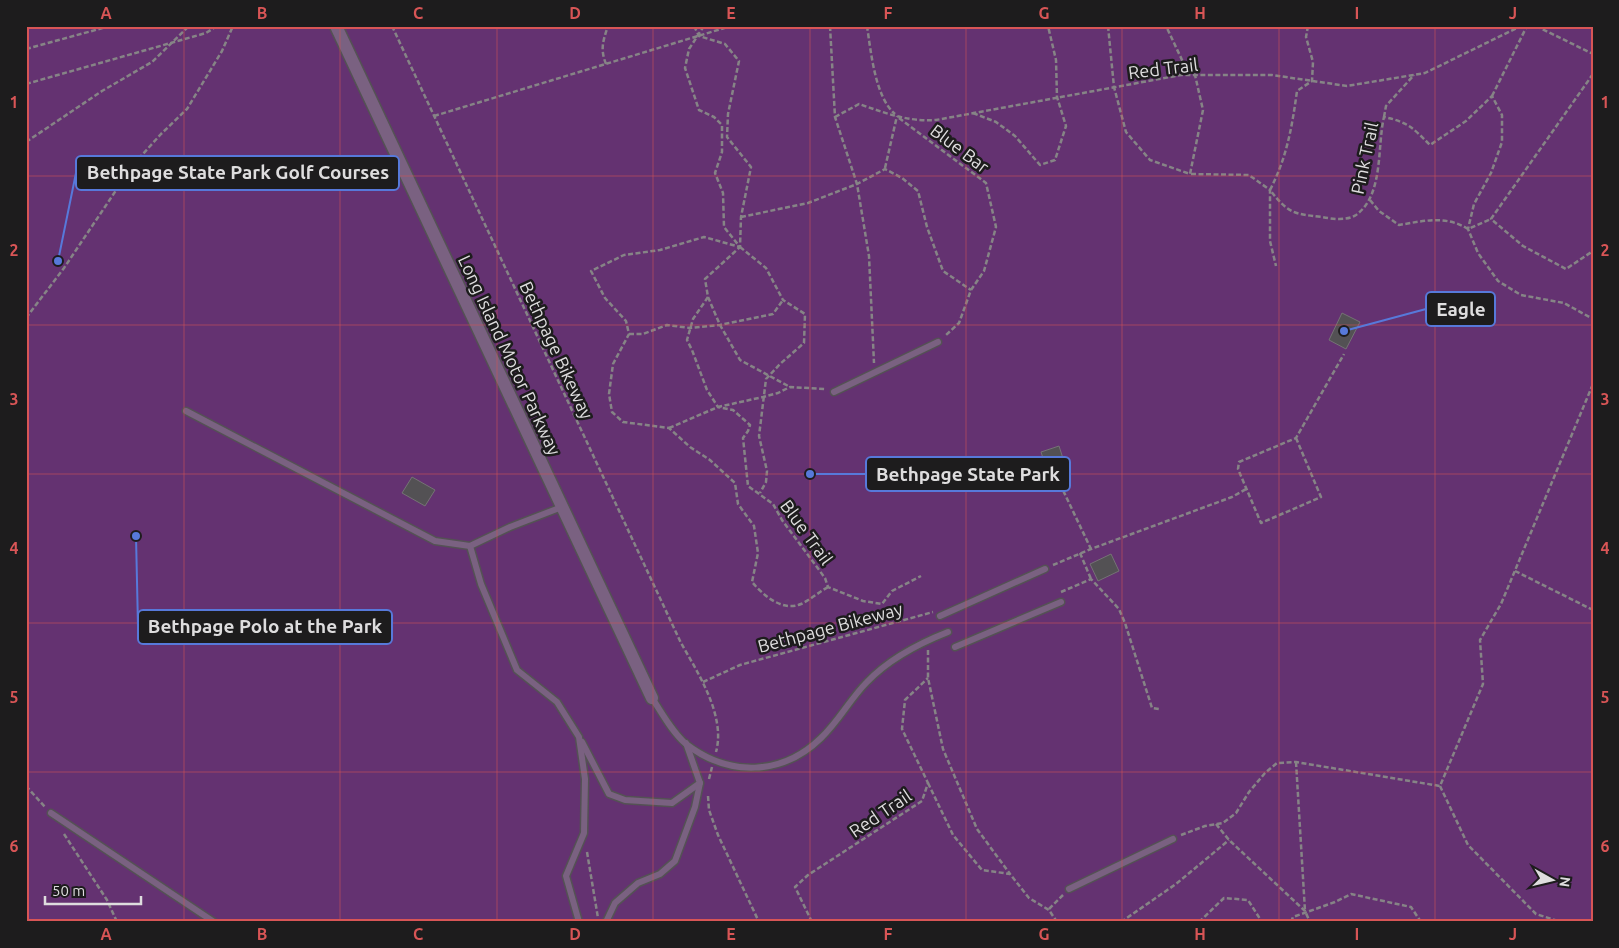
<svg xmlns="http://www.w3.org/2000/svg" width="1619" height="948" font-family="Ubuntu,sans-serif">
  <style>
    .green { fill: #643271 }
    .building { fill: #535154; stroke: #757275 }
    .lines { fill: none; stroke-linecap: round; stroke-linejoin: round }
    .service-casing { stroke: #545254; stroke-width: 9 }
    .minor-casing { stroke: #545254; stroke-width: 15 }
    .path { stroke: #868486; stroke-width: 2.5; stroke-dasharray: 5 2.5; stroke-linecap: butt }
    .service { stroke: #7a6181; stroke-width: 6 }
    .minor { stroke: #7a6181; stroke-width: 12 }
    .grid { fill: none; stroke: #d85556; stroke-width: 1; stroke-opacity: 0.55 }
    .labels { text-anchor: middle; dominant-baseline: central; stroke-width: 5; stroke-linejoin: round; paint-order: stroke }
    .street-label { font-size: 18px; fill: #deddde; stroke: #1d1c1d }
    .leader { fill: none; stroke: #5779da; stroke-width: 2 }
    .callout-dot { fill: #5779da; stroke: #1d1c1d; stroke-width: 2 }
    .callout { fill: #1d1c1d; stroke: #5779da; stroke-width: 2 }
    .callout-label { font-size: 19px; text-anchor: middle; font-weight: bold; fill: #deddde }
    .neatline { fill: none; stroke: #d85556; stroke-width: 2 }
    .grid-label { font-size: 16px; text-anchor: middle; font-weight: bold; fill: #d85556 }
  </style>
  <rect width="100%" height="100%" fill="#363436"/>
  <rect class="green" x="26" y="26" width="1567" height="896"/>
  <g class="building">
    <path d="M1342 313 1360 322 1346 349 1329 340Z"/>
    <path d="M1059 446 1068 474 1050 480 1041 452Z"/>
    <path d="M412 477 435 490 425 506 402 493Z"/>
    <path d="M1111 554 1119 571 1098 581 1090 564Z"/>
  </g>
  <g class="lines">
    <defs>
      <g id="service">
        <path d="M834 392 938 342"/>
        <path d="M186 411 435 541 470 546 510 527 562 507"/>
        <path d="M470 546 481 584 517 670 557 702 579 737 585 779 584 833 566 876 579 922"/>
        <path d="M940 616 1045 569"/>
        <path d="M955 647 1061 602"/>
        <path d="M652 698C662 713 672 732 686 744 729 777 782 776 821 738 839 721 850 699 867 682 888 660 920 643 948 632"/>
        <path d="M582 742 609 794 625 800 672 803 700 783 686 743"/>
        <path d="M51 813 214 922"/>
        <path d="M1069 889 1173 839"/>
        <path d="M606 922 615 903 638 883 660 874 675 861 695 807 700 783"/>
      </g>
      <path id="minor" d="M336 26 652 698"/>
    </defs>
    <use href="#service" class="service-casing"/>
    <use href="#minor" class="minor-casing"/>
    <g class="path">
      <path d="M392 26 681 643C698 673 726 716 716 752"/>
      <path d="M694 26 699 36 725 44 739 61 728 114 727 137 751 167 741 217 740 247 704 237 660 250 624 255 591 271 605 298 626 321 629 334 613 364 609 394 612 412 623 422 669 428 690 447 710 460 735 483 738 504 754 526 758 553 752 582C763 595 782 612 801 604 810 600 819 592 828 587"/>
      <path d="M704 26 689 49 685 68 699 110 714 117 722 125V152L715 173 723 193 724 227 740 247 705 279 708 297 693 319 687 340 692 350 707 390 718 407 733 410 750 425 748 431 743 438 748 486 773 504 782 520 825 578 828 587 863 601 882 604 892 591 921 576"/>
      <path d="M830 26 835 117 857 184 869 256 874 363"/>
      <path d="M867 26C871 52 875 97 895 114"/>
      <path d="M1108 26 1114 87 1126 132 1150 160 1190 174 1203 110 1195 75 1183 62 1166 26"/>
      <path d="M1308 26 1306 37 1313 62 1312 81 1297 91C1292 127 1287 157 1270 190 1288 213 1293 214 1322 217 1332 219 1347 221 1356 215 1384 195 1377 146 1384 117 1408 122 1413 128 1430 145L1466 121 1492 96 1502 115V142L1491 173 1474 204 1468 229 1478 253 1498 281 1521 295 1564 303 1593 319"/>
      <path d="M1536 26 1593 54"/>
      <path d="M26 49 110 26"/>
      <path d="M606 64C600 49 603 41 608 26"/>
      <path d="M1593 74 1491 219 1523 246 1566 269 1593 251"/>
      <path d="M26 84 206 33 217 26"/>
      <path d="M1492 96 1527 26"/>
      <path d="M973 113 996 122 1015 136 1040 165 1055 160 1066 126 1057 97 1056 60 1048 26"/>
      <path d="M434 116 731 26"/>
      <path d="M835 117 859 104C885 113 908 122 936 120L1181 75H1272L1347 86 1425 73 1521 26"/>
      <path d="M1384 117 1386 106 1414 75"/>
      <path d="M899 118 986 183 996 227 984 271 971 290 959 323 945 336"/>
      <path d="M26 142 102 91 152 62 189 26"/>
      <path d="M885 168 897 116"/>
      <path d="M1191 174 1249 175 1270 190V241L1276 266"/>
      <path d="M1370 200 1379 211 1399 225C1423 221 1446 215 1468 229L1491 219"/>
      <path d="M741 217 808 203 857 184 885 169 902 178 918 191 927 227 943 271 971 290"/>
      <path d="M740 247 766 268 783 300 805 314 804 343 780 364 766 379 759 436 767 471 766 482 760 493"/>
      <path d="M708 297 720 325 740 360 790 387"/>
      <path d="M26 318 64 268 133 165 161 134 187 109 222 51 233 26"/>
      <path d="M629 334H643L667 325 690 328 720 325 773 314 783 300"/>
      <path d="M669 428 718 407 763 397 778 393 790 387 825 389"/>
      <path d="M1296 438 1321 497 1261 523 1238 469 1239 462 1296 438 1344 354"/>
      <path d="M1060 484 1091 549"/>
      <path d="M1080 553 1091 579"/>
      <path d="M1053 565 1091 549 1232 497 1246 489"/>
      <path d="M1515 571 1593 610"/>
      <path d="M1061 592 1091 579 1119 609 1125 623 1152 708 1159 709"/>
      <path d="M928 650V678L943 749 977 829 1010 874"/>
      <path d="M703 682 740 665 933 612"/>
      <path d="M1296 762 1305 911"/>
      <path d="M709 779 712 767"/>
      <path d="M928 783 953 835 982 870 1010 874 1029 898 1049 910 1057 922"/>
      <path d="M26 786 45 807"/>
      <path d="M1440 786 1468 845 1536 914 1561 922"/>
      <path d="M708 796 709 810 718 835 759 922"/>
      <path d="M1216 824 1229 840 1305 911 1310 922"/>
      <path d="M64 834 107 900 117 922"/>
      <path d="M1181 835 1205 826 1223 823 1236 813 1249 792 1265 773 1277 763 1296 762 1440 786 1483 684 1480 640 1501 604 1593 384"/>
      <path d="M587 852 598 918"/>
      <path d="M1049 909 1063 895"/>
      <path d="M812 922 795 887 808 875 922 801 928 783 902 729 905 700 928 678"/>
      <path d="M1121 922 1176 884 1229 840"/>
      <path d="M1199 922 1224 898 1248 900 1262 922"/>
      <path d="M1291 922 1293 917 1335 902 1351 894 1411 907 1421 922"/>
    </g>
    <use href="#service" class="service"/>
    <use href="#minor" class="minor"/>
  </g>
  <path class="grid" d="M184 26V922M340 26V922M497 26V922M653 26V922M810 26V922M966 26V922M1122 26V922M1279 26V922M1435 26V922M26 176H1593M26 325H1593M26 474H1593M26 623H1593M26 772H1593"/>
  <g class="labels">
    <g class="street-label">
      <text transform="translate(1163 68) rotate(-7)">Red Trail</text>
      <text transform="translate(960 148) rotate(37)">Blue Bar</text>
      <text transform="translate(1364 158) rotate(-78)">Pink Trail</text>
      <text transform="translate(557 350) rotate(65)">Bethpage Bikeway</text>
      <text transform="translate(510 355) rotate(65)">Long Island Motor Parkway</text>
      <text transform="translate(807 532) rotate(54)">Blue Trail</text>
      <text transform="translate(830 627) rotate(-15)">Bethpage Bikeway</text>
      <text transform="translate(880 813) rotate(-34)">Red Trail</text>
    </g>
  </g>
  <path class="leader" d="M58 261L76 173M1344 331L1426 309M810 474L866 474M136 536L138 627"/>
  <g class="callout-dot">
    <circle cx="58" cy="261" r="5"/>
    <circle cx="1344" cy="331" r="5"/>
    <circle cx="810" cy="474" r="5"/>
    <circle cx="136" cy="536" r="5"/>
  </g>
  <g class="callout">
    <rect x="76" y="156" width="323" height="34" rx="5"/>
    <rect x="1426" y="292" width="69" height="34" rx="5"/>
    <rect x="866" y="457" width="204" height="34" rx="5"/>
    <rect x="138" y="610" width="254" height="34" rx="5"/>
  </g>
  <g class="callout-label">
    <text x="238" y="179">Bethpage State Park Golf Courses</text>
    <text x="1461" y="316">Eagle</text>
    <text x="968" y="481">Bethpage State Park</text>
    <text x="265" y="633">Bethpage Polo at the Park</text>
  </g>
  <rect width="1619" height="948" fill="none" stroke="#1d1c1d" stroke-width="55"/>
  <g transform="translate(1552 880) rotate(98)" stroke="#1d1c1d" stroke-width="4" paint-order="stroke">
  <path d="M0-4L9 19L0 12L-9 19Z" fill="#deddde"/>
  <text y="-8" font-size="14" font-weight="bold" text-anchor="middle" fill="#deddde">N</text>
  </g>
  <path d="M45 896v8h96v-8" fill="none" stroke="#deddde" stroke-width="2.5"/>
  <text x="52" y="896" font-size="15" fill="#deddde" stroke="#1d1c1d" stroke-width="4" paint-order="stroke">50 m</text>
  <rect x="28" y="28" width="1564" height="892" class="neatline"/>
  <g class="grid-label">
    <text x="106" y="19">A</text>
    <text x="262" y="19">B</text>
    <text x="418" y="19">C</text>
    <text x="575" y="19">D</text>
    <text x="731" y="19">E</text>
    <text x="888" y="19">F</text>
    <text x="1044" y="19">G</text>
    <text x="1200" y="19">H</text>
    <text x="1357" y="19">I</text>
    <text x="1513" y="19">J</text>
    <text x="14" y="108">1</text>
    <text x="1605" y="108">1</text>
    <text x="14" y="256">2</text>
    <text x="1605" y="256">2</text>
    <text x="14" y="405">3</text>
    <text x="1605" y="405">3</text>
    <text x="14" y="554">4</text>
    <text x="1605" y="554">4</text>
    <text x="14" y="703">5</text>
    <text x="1605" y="703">5</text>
    <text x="14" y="852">6</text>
    <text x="1605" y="852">6</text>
    <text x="106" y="940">A</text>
    <text x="262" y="940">B</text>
    <text x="418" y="940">C</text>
    <text x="575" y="940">D</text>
    <text x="731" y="940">E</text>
    <text x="888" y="940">F</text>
    <text x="1044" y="940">G</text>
    <text x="1200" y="940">H</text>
    <text x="1357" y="940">I</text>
    <text x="1513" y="940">J</text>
  </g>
</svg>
